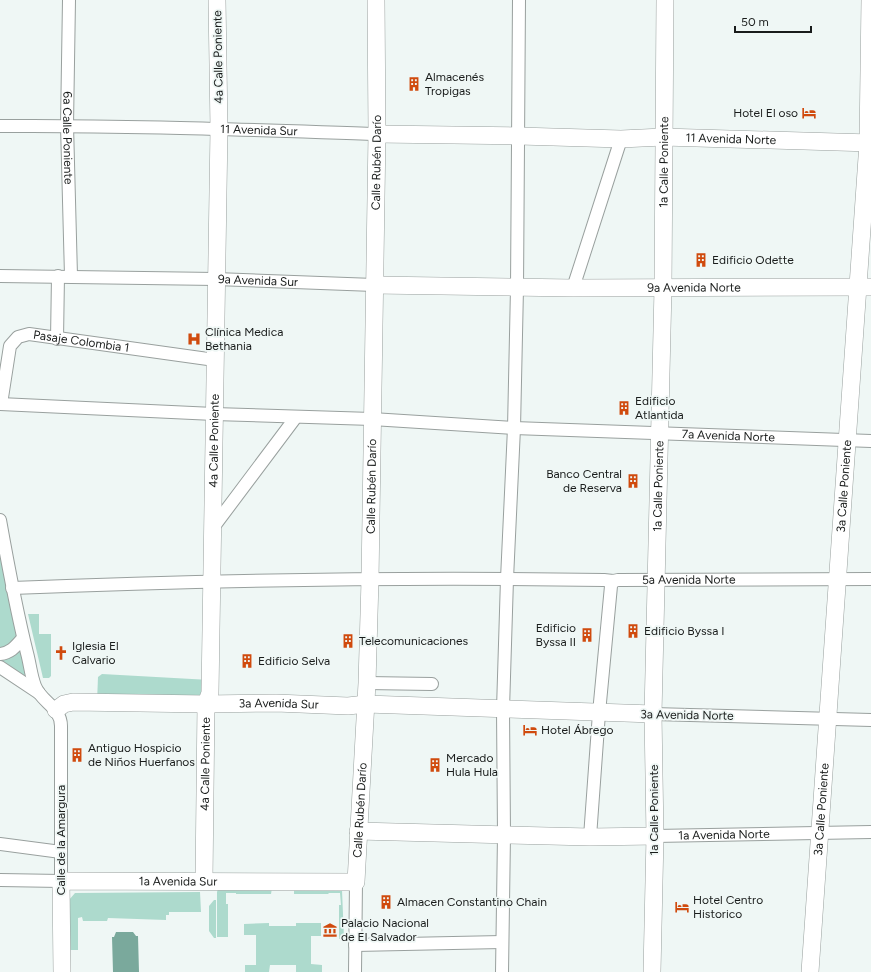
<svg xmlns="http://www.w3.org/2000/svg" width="871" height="972" font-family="Figtree,sans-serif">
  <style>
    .green { fill: #addacd }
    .water { fill: #7aa99c }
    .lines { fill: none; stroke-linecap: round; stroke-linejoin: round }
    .street-casing { stroke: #99a09e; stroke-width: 14 }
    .secondary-casing { stroke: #99a09e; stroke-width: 18 }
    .street { stroke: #fff; stroke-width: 12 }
    .secondary { stroke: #fff; stroke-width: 17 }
    .labels { text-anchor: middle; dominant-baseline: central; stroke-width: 3.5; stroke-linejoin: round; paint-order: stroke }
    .street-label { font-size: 12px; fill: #191c1b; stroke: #eff7f5 }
    .poi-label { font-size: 12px; fill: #191c1b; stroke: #eff7f5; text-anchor: start }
  </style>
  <rect width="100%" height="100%" fill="#eff7f5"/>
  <g class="green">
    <path d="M0 547 16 635C14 644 8 646 0 649Z"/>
    <path d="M28 614H39V634H51V676L49 678H43Z"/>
    <path d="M21 650 26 675 25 677 0 662V658Z"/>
    <path d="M102 674 210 680 206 704 97 702 98 677Z"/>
    <path d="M272 888 271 894H236V893H226V904H228V937H217V892L218 889Z"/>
    <path d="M294 888 342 890 344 939H339V905H341L340 893H329L328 894H294Z"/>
    <path d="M200 892 201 912H169V915H166V920L108 918 107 921H83L82 917 78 918V950H69V900L75 893Z"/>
    <path d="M214 900H216V938H214L209 931V906Z"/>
    <path d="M269 923V926H296V923H321V936H311V964L322 965V972H296V965H270L269 972H245V965H256V935H244V924Z"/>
  </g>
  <path class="water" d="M116 932H133L136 936H138L139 972H113L112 937H114Z"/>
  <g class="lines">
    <defs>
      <g id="street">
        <path id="s1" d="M69 0 67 125 71 276"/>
        <path id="s2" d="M0 126C126 125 251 130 377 134"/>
        <path id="s3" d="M0 276 216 279 374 285"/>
        <path d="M573 288 621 139"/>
        <path d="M57 339 58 276"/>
        <path id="s4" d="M0 404 214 414 372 419 514 428 871 441"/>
        <path id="s5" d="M1 404 10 346 18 337 29 334 215 360"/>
        <path d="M0 520C8 565 16 609 27 653 30 664 31 676 35 686 41 702 61 707 61 726V881L0 880"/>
        <path d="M212 529 296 417"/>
        <path id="s6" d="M12 588C210 580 407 577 604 580L613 581 618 580 871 579"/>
        <path d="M0 654C11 653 16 646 23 638"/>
        <path d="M0 667 39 693"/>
        <path d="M367 683 432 684"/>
        <path d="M653 714 871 720"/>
        <path id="s7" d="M655 836 871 832"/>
        <path d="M590 837 599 713 611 586 613 581"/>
        <path d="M0 844 61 852"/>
        <path d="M355 945 502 942"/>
        <path d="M355 972 356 882"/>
        <path d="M502 972 504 835 503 709 507 579 514 428 517 288 519 0"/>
      </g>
      <g id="secondary">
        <path id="s8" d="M377 134 519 136 621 139 663 137 871 143"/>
        <path id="s9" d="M374 285 573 288 871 287"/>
        <path id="s10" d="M56 710 64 704 73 702 206 704 276 703 348 706 366 704 653 714"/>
        <path d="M358 831 590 837 655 836"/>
        <path id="s11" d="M204 881 206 704 210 693 219 129 217 0"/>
        <path id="s12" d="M62 972 61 881 356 882 367 683 370 580 377 134 376 0"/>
        <path id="s13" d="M652 972 655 836 653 714 663 288 665 0"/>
        <path id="s14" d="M810 972 868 143 870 0"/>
      </g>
    </defs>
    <use href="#street" class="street-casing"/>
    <use href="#secondary" class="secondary-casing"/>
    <use href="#street" class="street"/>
    <use href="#secondary" class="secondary"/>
  </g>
  <defs>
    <symbol id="building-bare" viewBox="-9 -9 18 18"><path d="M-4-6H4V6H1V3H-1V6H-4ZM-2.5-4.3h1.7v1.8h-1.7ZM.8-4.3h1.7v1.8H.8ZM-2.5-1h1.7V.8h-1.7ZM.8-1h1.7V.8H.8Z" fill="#d04a0d" stroke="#eff7f5" stroke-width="2.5" paint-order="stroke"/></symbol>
    <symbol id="hotel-bare" viewBox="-9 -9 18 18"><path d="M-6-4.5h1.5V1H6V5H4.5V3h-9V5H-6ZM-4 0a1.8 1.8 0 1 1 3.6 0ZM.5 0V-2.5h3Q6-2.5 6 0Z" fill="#d04a0d" stroke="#eff7f5" stroke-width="2.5" paint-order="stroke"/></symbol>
    <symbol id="hospital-bare" viewBox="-9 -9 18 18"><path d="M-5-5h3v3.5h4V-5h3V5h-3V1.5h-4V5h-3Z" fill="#d04a0d" stroke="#eff7f5" stroke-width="2.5" paint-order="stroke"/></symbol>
    <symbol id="church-bare" viewBox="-9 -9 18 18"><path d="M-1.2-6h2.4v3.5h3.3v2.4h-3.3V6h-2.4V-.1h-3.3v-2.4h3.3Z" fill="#d04a0d" stroke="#eff7f5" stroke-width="2.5" paint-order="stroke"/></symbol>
    <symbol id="museum-bare" viewBox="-9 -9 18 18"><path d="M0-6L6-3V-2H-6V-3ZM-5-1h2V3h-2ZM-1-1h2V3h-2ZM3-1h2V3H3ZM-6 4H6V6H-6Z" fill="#d04a0d" stroke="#eff7f5" stroke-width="2.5" paint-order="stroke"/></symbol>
  </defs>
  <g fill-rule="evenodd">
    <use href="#building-bare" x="404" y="74" width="20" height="20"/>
    <use href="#hotel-bare" x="799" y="103" width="20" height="20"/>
    <use href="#building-bare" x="691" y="250" width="20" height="20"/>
    <use href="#hospital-bare" x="184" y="329" width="20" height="20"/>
    <use href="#building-bare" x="614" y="398" width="20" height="20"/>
    <use href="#building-bare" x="623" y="471" width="20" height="20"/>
    <use href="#building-bare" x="623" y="621" width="20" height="20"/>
    <use href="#building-bare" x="577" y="625" width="20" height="20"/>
    <use href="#building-bare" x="338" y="631" width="20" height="20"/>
    <use href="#church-bare" x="51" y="643" width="20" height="20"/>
    <use href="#building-bare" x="237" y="651" width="20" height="20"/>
    <use href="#hotel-bare" x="520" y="720" width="20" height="20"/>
    <use href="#building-bare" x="67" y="745" width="20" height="20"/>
    <use href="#building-bare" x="425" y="755" width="20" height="20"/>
    <use href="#building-bare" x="376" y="892" width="20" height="20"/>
    <use href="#hotel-bare" x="672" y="897" width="20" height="20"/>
    <use href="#museum-bare" x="320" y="920" width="20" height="20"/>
  </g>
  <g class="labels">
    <g class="street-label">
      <text transform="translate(218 57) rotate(-91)">4a Calle Poniente</text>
      <text stroke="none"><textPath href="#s2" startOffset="259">11 Avenida Sur</textPath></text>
      <text stroke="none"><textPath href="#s1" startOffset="138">6a Calle Poniente</textPath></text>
      <text stroke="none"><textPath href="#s8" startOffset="354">11 Avenida Norte</textPath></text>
      <text stroke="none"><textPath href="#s12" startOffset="1106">Calle Rubén Darío</textPath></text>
      <text stroke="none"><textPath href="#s13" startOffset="810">1a Calle Poniente</textPath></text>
      <text stroke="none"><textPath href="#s3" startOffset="258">9a Avenida Sur</textPath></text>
      <text stroke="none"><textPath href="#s9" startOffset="320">9a Avenida Norte</textPath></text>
      <text stroke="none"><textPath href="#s5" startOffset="135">Pasaje Colombia 1</textPath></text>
      <text stroke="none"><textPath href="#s4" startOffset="729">7a Avenida Norte</textPath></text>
      <text stroke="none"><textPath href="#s11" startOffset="441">4a Calle Poniente</textPath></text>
      <text stroke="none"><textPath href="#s12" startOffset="782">Calle Rubén Darío</textPath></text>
      <text stroke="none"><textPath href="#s13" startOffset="486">1a Calle Poniente</textPath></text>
      <text stroke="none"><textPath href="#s14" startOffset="487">3a Calle Poniente</textPath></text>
      <text stroke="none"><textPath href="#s6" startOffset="677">5a Avenida Norte</textPath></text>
      <text stroke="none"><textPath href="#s10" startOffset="225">3a Avenida Sur</textPath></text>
      <text transform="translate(687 715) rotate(1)">3a Avenida Norte</text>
      <text stroke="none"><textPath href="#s11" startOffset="117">4a Calle Poniente</textPath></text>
      <text stroke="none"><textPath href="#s14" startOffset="163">3a Calle Poniente</textPath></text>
      <text stroke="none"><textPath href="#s12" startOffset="458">Calle Rubén Darío</textPath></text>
      <text transform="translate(654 810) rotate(-90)">1a Calle Poniente</text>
      <text stroke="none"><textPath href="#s7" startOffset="69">1a Avenida Norte</textPath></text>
      <text transform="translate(61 840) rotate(-90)">Calle de la Amargura</text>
      <text stroke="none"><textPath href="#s12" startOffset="208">1a Avenida Sur</textPath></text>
    </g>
    <g class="poi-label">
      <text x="425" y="77">Almacenés<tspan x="425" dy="14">Tropigas</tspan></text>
      <text x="798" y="113" text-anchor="end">Hotel El oso</text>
      <text x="712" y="260">Edificio Odette</text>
      <text x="205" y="332">Clínica Medica<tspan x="205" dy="14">Bethania</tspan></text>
      <text x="635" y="401">Edificio<tspan x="635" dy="14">Atlantida</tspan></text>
      <text x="622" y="474" text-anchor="end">Banco Central<tspan x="622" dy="14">de Reserva</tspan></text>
      <text x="576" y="628" text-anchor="end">Edificio<tspan x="576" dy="14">Byssa II</tspan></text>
      <text x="644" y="631">Edificio Byssa I</text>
      <text x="359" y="641">Telecomunicaciones</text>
      <text x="72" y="646">Iglesia El<tspan x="72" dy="14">Calvario</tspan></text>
      <text x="258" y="661">Edificio Selva</text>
      <text x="541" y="730">Hotel Ábrego</text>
      <text x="88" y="748">Antiguo Hospicio<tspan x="88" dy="14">de Niños Huerfanos</tspan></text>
      <text x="446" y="758">Mercado<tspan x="446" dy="14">Hula Hula</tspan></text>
      <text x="693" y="900">Hotel Centro<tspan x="693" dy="14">Historico</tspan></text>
      <text x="397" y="902">Almacen Constantino Chain</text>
      <text x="341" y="923">Palacio Nacional<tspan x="341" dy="14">de El Salvador</tspan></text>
    </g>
  </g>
  <path d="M735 26v6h76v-6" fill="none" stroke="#191c1b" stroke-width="2"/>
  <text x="741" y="26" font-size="12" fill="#191c1b" stroke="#eff7f5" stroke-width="3" paint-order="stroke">50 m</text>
</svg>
